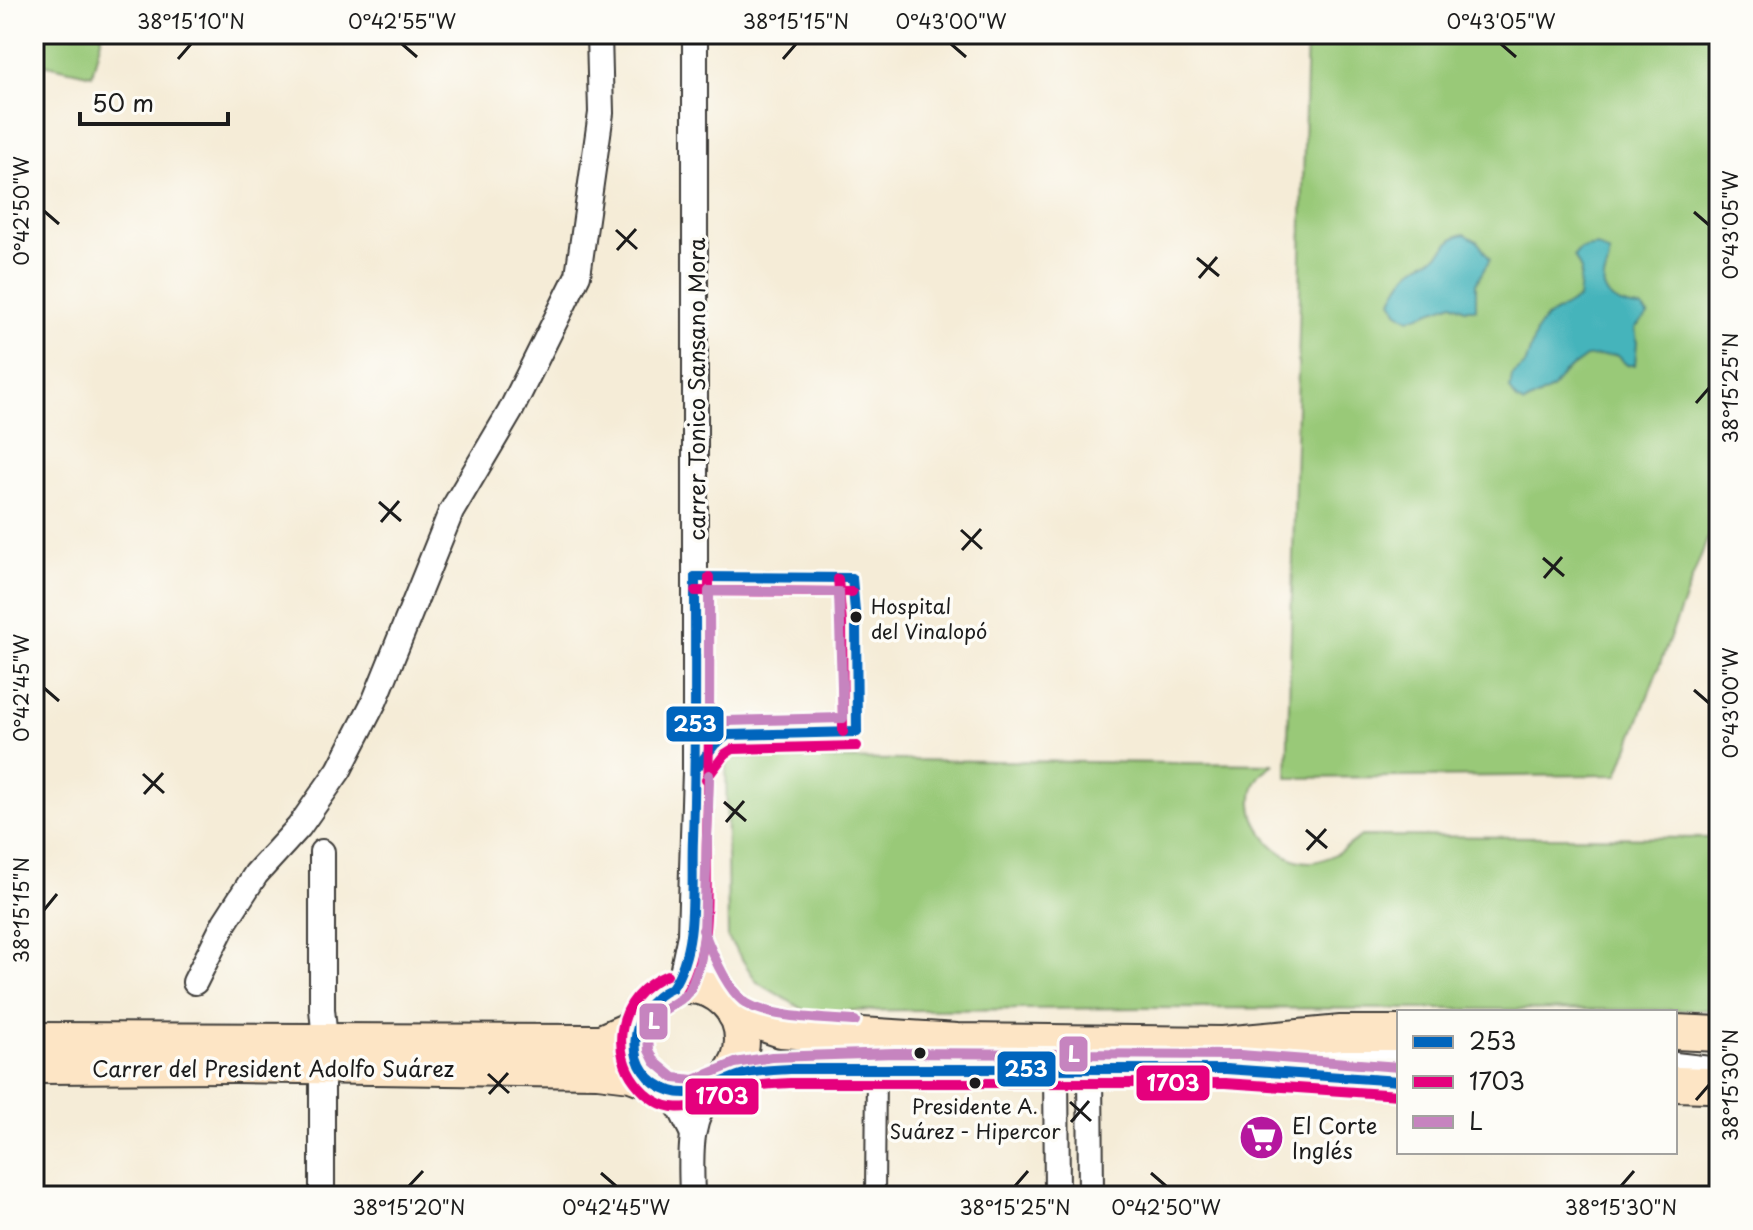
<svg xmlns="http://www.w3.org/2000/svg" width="1753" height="1230" font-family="'Playpen Sans',sans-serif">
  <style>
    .green { fill: #99c978; stroke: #5a724a; stroke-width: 2 }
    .water { fill: #44b4bb; stroke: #30686c; stroke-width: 2 }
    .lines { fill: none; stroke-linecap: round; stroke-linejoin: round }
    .pedestrian-casing { stroke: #3d3b38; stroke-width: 22 }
    .minor-casing { stroke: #3d3b38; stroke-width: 28 }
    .secondary-casing { stroke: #3d3b38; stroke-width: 38 }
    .pedestrian { stroke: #fff; stroke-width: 18 }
    .minor { stroke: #fff; stroke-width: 24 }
    .secondary { stroke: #fde5c5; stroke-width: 34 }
    .bus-1-casing { stroke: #fdfcf7; stroke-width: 16 }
    .bus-2-casing { stroke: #fdfcf7; stroke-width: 16 }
    .bus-3-casing { stroke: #fdfcf7; stroke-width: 16 }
    .bus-1 { stroke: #0065bd; stroke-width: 10 }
    .bus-2 { stroke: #e5007d; stroke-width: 10 }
    .bus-3 { stroke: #c684bf; stroke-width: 10 }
    .ticks { fill: none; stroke: #1c1c1c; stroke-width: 3 }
    .bus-dot { fill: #1c1c1c; stroke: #fdfcf7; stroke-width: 3 }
    .labels { text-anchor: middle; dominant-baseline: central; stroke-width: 7; stroke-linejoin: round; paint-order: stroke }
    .bus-label { font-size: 20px; fill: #1c1c1c; stroke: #fdfcf7; text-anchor: start }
    .street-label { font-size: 22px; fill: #1c1c1c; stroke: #fdfcf7 }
    .poi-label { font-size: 22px; fill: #1c1c1c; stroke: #fdfcf7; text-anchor: start }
    .line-badge { stroke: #fdfcf7; stroke-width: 3 }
    .badge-label { font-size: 22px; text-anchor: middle; font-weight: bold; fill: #fff }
    .neatline { fill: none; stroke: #1c1c1c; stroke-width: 3 }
    .ticks-label { font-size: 20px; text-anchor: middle; fill: #1c1c1c }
  </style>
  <rect width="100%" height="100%" fill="#fdfcf7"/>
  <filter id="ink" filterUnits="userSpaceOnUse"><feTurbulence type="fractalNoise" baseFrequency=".0125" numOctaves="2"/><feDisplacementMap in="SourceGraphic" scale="16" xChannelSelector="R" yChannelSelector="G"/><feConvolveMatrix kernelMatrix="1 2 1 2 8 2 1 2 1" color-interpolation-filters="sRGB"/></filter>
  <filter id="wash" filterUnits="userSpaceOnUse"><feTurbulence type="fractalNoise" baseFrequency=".006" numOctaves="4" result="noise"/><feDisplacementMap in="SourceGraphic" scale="32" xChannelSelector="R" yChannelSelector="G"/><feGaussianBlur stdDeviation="1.8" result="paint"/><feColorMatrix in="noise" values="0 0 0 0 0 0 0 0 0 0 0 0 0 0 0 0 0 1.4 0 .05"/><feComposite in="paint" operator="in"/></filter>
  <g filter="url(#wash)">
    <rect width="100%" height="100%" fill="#f5ecd7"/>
    <g class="green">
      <path d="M34 34H102L92 75 34 62Z"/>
      <path d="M1307 34H1719V508L1618 775 1287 778Z"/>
      <path d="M726 758 1274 764C1270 767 1263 771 1260 776 1235 809 1272 863 1311 862 1329 861 1347 847 1361 836L1719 838V1010L1143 1008 806 1011 757 982 728 938Z"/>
    </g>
    <g class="water">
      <path d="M1465 234 1477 241 1490 259 1476 283V309H1465L1453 303 1409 319 1397 311 1392 300C1398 287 1405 273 1419 265 1424 262 1430 260 1436 256 1447 248 1449 236 1465 234Z"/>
      <path d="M1597 246 1609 253C1610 264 1606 269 1604 279 1600 300 1626 308 1642 308L1648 315 1635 328 1637 342 1635 365H1627L1616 355 1586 357 1564 373 1552 389 1524 404 1516 399 1510 389 1512 376 1525 365 1537 330 1546 318 1578 299 1581 270 1574 256 1580 249Z"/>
    </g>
  </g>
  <g filter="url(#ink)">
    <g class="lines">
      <defs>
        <path id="pedestrian" d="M875 1196 876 1067"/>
        <g id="minor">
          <path d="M322 852V1009L325 1040"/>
          <path d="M691 938 705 972 725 1000"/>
          <path d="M195 982 225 922 256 874 299 827 339 770 375 700 451 512 510 412 578 275 601 113 599 34"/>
          <path d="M672 988 682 973 690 935 695 770V34"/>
          <path d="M1305 1049 1399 1050"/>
          <path d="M1675 1065 1719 1070"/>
          <path d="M322 1067V1196"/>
          <path d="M1056 1067 1057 1196"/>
          <path d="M1090 1068 1091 1196"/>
          <path d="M664 1088 681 1110 692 1132"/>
          <path d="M692 1196C691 1154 687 1123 714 1087"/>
        </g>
        <g id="secondary">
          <circle cx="688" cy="1040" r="54"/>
          <path d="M735 1014 781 1030 957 1041 1223 1044 1341 1033H1399"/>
          <path d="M1675 1032 1719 1034"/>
          <path d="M34 1040 601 1042 626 1031 638 1021"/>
          <path d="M34 1066 235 1065 598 1070 631 1074 655 1083"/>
          <path d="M722 1083 741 1075 778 1070 963 1066 1254 1070 1366 1081H1399"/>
          <path d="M1675 1084 1708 1085"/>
        </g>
      </defs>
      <use href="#pedestrian" class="pedestrian-casing"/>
      <use href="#minor" class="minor-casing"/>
      <use href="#secondary" class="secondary-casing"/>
      <use href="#pedestrian" class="pedestrian"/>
      <use href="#minor" class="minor"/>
      <use href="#secondary" class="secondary"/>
      <defs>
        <g id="bus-1">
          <path d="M695 577 852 578"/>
          <path d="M852 578 856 622 857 732"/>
          <path d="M695 770 715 744 728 735 857 732"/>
          <path d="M672 988C627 1007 620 1075 671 1091 697 1099 718 1082 741 1075 757 1070 774 1070 790 1069H1226L1399 1081"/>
          <path d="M672 988C699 947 691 887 693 839 696 752 695 664 695 577"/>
        </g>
        <g id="bus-2">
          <path d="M838 579 842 623 843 732"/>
          <path d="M695 591 852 592"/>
          <path d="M706 779 725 754 733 749 857 746"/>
          <path d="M667 975C643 985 626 1004 622 1030 619 1048 624 1068 635 1082 671 1129 706 1099 747 1088 761 1084 776 1084 790 1083H1225L1399 1095"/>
          <path d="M684 996C714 951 705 887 707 835 710 749 709 663 709 577"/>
        </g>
        <g id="bus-3">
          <path d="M709 591 839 592 843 718 726 721 709 731Z"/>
          <path d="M709 775 704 935 700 963 690 990 681 999 659 1013 652 1024 648 1037 649 1050 655 1062 674 1078 694 1080 735 1063 772 1057 895 1053 1240 1055 1399 1067"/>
          <path d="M703 930C711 951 726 987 743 1001 764 1018 828 1019 855 1021"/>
        </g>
      </defs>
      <use href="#bus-1" class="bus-1-casing"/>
      <use href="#bus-2" class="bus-2-casing"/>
      <use href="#bus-3" class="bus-3-casing"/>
      <use href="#bus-1" class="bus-1"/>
      <use href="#bus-2" class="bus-2"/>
      <use href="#bus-3" class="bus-3"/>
    </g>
  </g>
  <path class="ticks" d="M402 44 417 57M951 44 966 57M1501 44 1516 57M178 59 191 44M783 59 796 44M44 211 59 224M1694 212 1709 225M616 230 637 249M617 250 636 229M1197 258 1219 276M1199 278 1217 257M1696 403 1709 388M379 502 401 521M381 522 399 501M961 530 982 549M962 550 981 529M1543 558 1564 576M1544 578 1562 557M44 688 59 701M1694 690 1709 703M143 774 164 793M144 794 163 773M724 802 746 821M726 822 744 801M1306 830 1327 848M1307 850 1326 829M44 910 57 894M488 1074 509 1093M489 1094 508 1073M1696 1100 1709 1085M1070 1102 1091 1121M1071 1122 1089 1101M601 1173 616 1186M1151 1173 1166 1186M409 1186 423 1171M1015 1186 1028 1171M1621 1186 1634 1171"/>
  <defs>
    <symbol id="supermarket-disc" viewBox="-11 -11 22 22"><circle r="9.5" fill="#b5179e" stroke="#fdfcf7"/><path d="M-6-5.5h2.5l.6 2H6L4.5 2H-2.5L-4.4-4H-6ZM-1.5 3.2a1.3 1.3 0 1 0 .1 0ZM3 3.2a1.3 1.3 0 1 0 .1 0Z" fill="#fff"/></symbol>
  </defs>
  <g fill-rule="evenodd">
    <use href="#supermarket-disc" x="1236" y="1112" width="51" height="51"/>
  </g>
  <g class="bus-dot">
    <circle cx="856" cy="617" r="7"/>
    <circle cx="920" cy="1053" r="7"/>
    <circle cx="975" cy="1083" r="7"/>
  </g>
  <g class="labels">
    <g class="bus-label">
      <text x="871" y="606">Hospital<tspan x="871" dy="25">del Vinalopó</tspan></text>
      <text x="975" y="1106" text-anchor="middle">Presidente A.<tspan x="975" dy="25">Suárez - Hipercor</tspan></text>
    </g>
    <g class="street-label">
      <text transform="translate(695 389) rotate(-90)">carrer Tonico Sansano Mora</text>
      <text x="273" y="1067">Carrer del President Adolfo Suárez</text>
    </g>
    <g class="poi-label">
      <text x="1292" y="1124">El Corte<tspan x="1292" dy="25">Inglés</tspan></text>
    </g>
  </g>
  <g class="line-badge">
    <rect x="665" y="705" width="60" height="38" rx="8" fill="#0065bd"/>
    <rect x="638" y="1002" width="31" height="39" rx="8" fill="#c684bf"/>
    <rect x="1058" y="1035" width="31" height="38" rx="8" fill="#c684bf"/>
    <rect x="996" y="1050" width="61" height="38" rx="8" fill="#0065bd"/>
    <rect x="1135" y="1064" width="76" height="38" rx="8" fill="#e5007d"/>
    <rect x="684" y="1077" width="76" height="39" rx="8" fill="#e5007d"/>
  </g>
  <g class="badge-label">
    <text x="695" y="732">253</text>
    <text x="654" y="1029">L</text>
    <text x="1074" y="1062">L</text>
    <text x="1026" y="1077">253</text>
    <text x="1173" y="1091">1703</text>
    <text x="722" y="1104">1703</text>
  </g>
  <rect width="1753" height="1230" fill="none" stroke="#fdfcf7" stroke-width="88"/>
  <rect x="1397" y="1010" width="280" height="144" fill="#fdfcf7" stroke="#a3a29f" stroke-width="2"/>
  <rect x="1413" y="1036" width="40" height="12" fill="#0065bd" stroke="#a3a29f" stroke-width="2"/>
  <text x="1469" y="1050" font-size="24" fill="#1c1c1c">253</text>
  <rect x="1413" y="1076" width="40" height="12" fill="#e5007d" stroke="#a3a29f" stroke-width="2"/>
  <text x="1469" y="1090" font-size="24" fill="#1c1c1c">1703</text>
  <rect x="1413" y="1116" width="40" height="12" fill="#c684bf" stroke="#a3a29f" stroke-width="2"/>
  <text x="1469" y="1130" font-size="24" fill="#1c1c1c">L</text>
  <path d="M80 112v12h148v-12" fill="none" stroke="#1c1c1c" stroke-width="4"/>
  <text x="92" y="112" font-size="24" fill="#1c1c1c" stroke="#fdfcf7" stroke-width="6" paint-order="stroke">50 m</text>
  <rect x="44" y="44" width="1665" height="1142" class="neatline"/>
  <g class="ticks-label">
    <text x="191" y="29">38°15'10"N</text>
    <text x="402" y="29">0°42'55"W</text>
    <text x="796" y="29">38°15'15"N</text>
    <text x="951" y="29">0°43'00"W</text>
    <text x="1501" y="29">0°43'05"W</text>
    <text transform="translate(22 211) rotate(-90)" y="7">0°42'50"W</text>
    <text transform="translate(1731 225) rotate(-90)" y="7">0°43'05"W</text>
    <text transform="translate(1731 388) rotate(-90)" y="7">38°15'25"N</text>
    <text transform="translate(22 688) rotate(-90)" y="7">0°42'45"W</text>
    <text transform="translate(1731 703) rotate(-90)" y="7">0°43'00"W</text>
    <text transform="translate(22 910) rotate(-90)" y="7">38°15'15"N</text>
    <text transform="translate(1731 1085) rotate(-90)" y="7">38°15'30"N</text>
    <text x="409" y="1215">38°15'20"N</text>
    <text x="616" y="1215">0°42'45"W</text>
    <text x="1015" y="1215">38°15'25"N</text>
    <text x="1166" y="1215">0°42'50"W</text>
    <text x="1621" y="1215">38°15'30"N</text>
  </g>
</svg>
